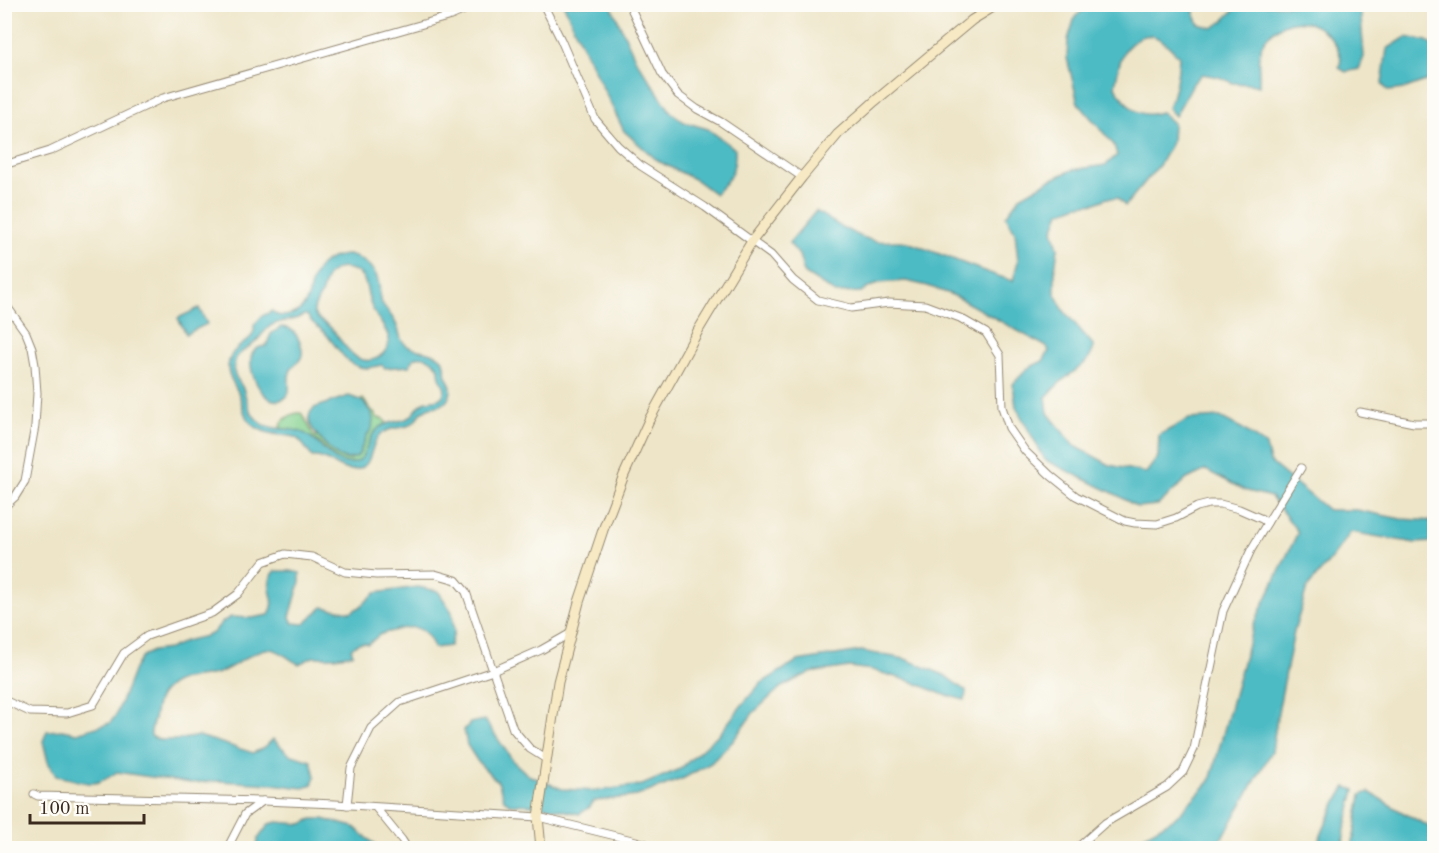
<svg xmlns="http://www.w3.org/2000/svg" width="1439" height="853" font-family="'Old Standard TT',serif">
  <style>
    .green { fill: #84d190; stroke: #607e57; stroke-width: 1.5 }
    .water { fill: #4dbbc4; stroke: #447271; stroke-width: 1.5; fill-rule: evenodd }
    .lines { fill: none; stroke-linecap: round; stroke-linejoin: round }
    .street-casing { stroke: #948873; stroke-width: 9 }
    .secondary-casing { stroke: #948873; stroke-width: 11 }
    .street { stroke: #fff; stroke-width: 7 }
    .secondary { stroke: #f6e9c3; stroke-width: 9 }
  </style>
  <rect width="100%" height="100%" fill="#fdfcf7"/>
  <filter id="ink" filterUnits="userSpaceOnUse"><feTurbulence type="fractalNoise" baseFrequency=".0167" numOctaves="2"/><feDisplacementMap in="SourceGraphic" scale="12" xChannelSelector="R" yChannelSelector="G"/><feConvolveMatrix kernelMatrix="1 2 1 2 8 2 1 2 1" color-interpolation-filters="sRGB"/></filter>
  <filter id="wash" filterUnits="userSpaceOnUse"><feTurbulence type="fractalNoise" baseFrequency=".008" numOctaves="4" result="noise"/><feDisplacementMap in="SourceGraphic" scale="24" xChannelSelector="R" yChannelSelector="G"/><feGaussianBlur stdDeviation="1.35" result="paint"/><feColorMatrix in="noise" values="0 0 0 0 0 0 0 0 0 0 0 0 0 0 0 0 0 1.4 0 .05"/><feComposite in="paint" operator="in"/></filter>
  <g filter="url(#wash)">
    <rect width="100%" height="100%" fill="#eee5c8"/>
    <path class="green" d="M363 399 378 418 384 419 387 424C363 436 373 448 358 462 336 467 331 452 317 441 306 432 293 429 280 428 281 420 292 412 301 413 307 420 309 429 315 437L317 436C327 446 335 459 350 460L360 453 366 437 372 428 365 404 361 401Z"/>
    <g class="water">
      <path d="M564 5H611L636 60 671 112 684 122 708 129 735 149C736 171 730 179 715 194L696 180 658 161 624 131 578 37Z"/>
      <path d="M1108 5H1194V13L1199 24 1213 28 1223 21 1239 5H1360L1364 57 1359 69 1346 72 1339 68C1340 64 1342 59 1340 55 1336 39 1320 25 1304 22 1288 19 1269 30 1262 45 1256 57 1260 72 1259 86L1250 84 1233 83 1219 77 1202 74 1194 82 1175 116 1168 108C1176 91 1178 75 1179 57 1167 43 1150 25 1132 43 1130 45 1127 47 1125 50 1119 60 1117 75 1115 87 1127 105 1137 120 1161 112L1173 123 1172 142 1160 164 1125 206 1117 198H1107L1096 203 1078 205 1060 212 1053 230 1058 248 1055 269V294L1064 311 1094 346C1092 362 1075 370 1063 380 1057 385 1052 391 1046 397L1048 413 1073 445 1110 465 1146 473 1158 457 1159 435 1189 419 1220 417 1243 429 1266 446 1270 462 1328 510H1357L1401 519 1434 521V542L1415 543 1351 532 1332 558 1307 588 1294 632 1278 712 1272 751 1223 837 1208 848H1122L1175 818 1210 781 1253 626 1298 532 1271 497 1244 490 1206 470 1187 479 1158 505 1137 507 1119 496 1045 460 1016 407 1013 384 1028 368 1043 361 1049 351 1047 347 955 296 928 286 906 281 878 283 861 292 835 293 804 273 799 255 789 243 816 211C834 223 853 235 874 241 885 243 896 239 907 242 942 254 977 270 1013 281L1018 261 1015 232 1006 216 1020 197 1048 181 1072 170 1106 165 1117 155 1114 145 1078 103 1067 58 1068 40 1075 17 1086 8Z"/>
      <path d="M1406 37 1427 41 1434 47V78L1403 89 1388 91 1382 84 1387 49Z"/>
      <path d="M348 255C363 258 377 269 379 285 380 290 379 294 380 299 383 307 391 314 395 322 398 327 399 333 401 339 409 355 434 346 444 362 447 367 444 371 446 376 447 379 449 381 450 384 453 393 448 403 439 406 434 407 430 406 426 409 419 413 417 421 410 425 400 429 388 427 380 435 369 445 374 463 359 469 340 475 329 455 312 457 308 451 301 440 295 437 283 434 271 436 259 429 240 418 245 406 237 390 231 379 224 369 231 356 237 343 257 341 254 325L262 316 272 311C280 321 299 314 305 304 310 297 309 289 312 281 317 264 331 255 348 255ZM344 268C370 272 364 286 371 305 374 316 390 331 389 341 389 346 385 353 380 356 357 372 343 342 331 328 326 323 316 320 314 313 313 308 316 304 318 300 323 292 324 283 328 275L337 269ZM304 315H307C311 324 318 326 324 332 337 345 346 369 368 368 373 367 378 366 382 365L385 368 409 366C415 350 431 357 439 368 439 371 439 374 440 377 441 383 447 386 444 393 441 402 431 399 424 402 417 406 415 415 408 418 401 422 391 421 382 426 364 436 368 462 353 463 332 466 322 442 304 433 291 427 277 431 264 425 250 417 248 405 244 391 242 384 235 379 234 371 233 353 244 352 254 343 262 337 264 328 274 324 284 320 294 321 304 315Z"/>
      <path d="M199 308 207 324 186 334 178 318Z"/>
      <path d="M281 327C285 328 287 327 290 329 298 334 305 350 301 358 298 363 292 366 290 372 286 382 295 397 280 400 262 405 243 365 254 351 257 347 262 347 266 346L271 334Z"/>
      <path d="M349 396 360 400 365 404 372 414 373 419 372 428 366 437 358 456C344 464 335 455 326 445 319 437 301 421 313 409 315 407 346 397 349 396Z"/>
      <path d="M275 571H291L300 573V582L290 617 293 623 304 624 323 607 351 612 360 607 375 593 418 587 438 591 452 612 454 633 450 646 434 648C426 626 414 624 393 631 389 632 383 633 379 635 375 638 373 641 368 644 361 641 356 643 351 649L353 654 335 657H313L299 664C287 659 280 648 266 649 255 650 234 667 221 672 202 680 182 673 165 690 158 697 156 704 155 714 154 722 150 728 151 736L159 740H176L199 736 253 753 265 747 273 739 289 754 311 761 315 776 312 785 303 788 272 784 219 781 191 783 117 772C89 792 85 780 56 776L48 762 43 741 47 731 62 730 77 733 110 723 116 715 134 669 142 656 153 651 169 649 185 641 206 636 213 633 222 622 231 617 252 618 269 615C278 598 267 594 270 580 271 577 273 574 275 571Z"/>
      <path d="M861 651 905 659 944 675 966 691 965 700 942 694 913 682 872 670 849 667 809 673 780 688 753 713 733 741 711 763 684 778 637 796 594 801 590 807 579 814C557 808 532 804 509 804L504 799 498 782 478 762 467 745 464 730 470 723 485 720 513 761 528 775 562 789 595 791 642 785 680 769 721 732 742 705 760 684 797 661Z"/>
      <path d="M1346 787 1355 790 1344 833 1343 848H1316C1324 827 1333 806 1346 787Z"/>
      <path d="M1369 792 1400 811 1434 829V848H1352L1361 795Z"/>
      <path d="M312 819H323L354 827 379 848H257L258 839 269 824 277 822 302 824Z"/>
    </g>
  </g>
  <g filter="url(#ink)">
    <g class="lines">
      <defs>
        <g id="street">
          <path d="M543 4 561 40 595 119 618 146 641 166 705 207 771 255 793 280 818 300 851 308 889 303 925 305 960 318 986 333 1000 355 1002 407 1009 428 1025 451 1050 475 1076 496 1125 521 1135 523 1157 524 1176 518 1197 507 1209 504H1220L1239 509 1262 519 1267 523 1251 550 1223 611 1194 749 1183 772 1167 787 1105 823 1077 848"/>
          <path d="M629 4 662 74 678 95 697 109 721 122 802 177"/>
          <path d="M4 165 50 151 163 98 451 16 478 4"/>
          <path d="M4 302 26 333 32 348 35 365 37 393 35 426 25 481 15 497 4 507"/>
          <path d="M1360 412 1414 423H1434"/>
          <path d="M1267 523 1301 468"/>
          <path d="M4 700 30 712 67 713 93 705 124 653 147 636 212 613 238 594 263 562 285 554 312 557 345 572 376 575 435 574 456 580 466 592 513 729 530 749 546 759"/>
          <path d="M34 794 38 796 263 801 335 804 538 817 636 841 660 848"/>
          <path d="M347 805 351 768 371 728 400 702 493 671 541 650 571 633"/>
          <path d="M376 808 402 840 407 848"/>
          <path d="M229 848V845L245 814 263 801"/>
        </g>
        <path id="secondary" d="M541 848 538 817 558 682 579 602 603 530 624 475 649 420 699 329 752 241 802 177 838 134 875 101 972 20 998 4"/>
      </defs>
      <use href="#street" class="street-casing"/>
      <use href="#secondary" class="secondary-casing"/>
      <use href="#street" class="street"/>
      <use href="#secondary" class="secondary"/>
    </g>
  </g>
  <rect width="1439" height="853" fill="none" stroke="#fdfcf7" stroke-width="24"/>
  <path d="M30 814v9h114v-9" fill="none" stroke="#3b2a1e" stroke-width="3"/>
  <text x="39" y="814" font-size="18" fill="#3b2a1e" stroke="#fdfcf7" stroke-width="4.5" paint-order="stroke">100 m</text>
</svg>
